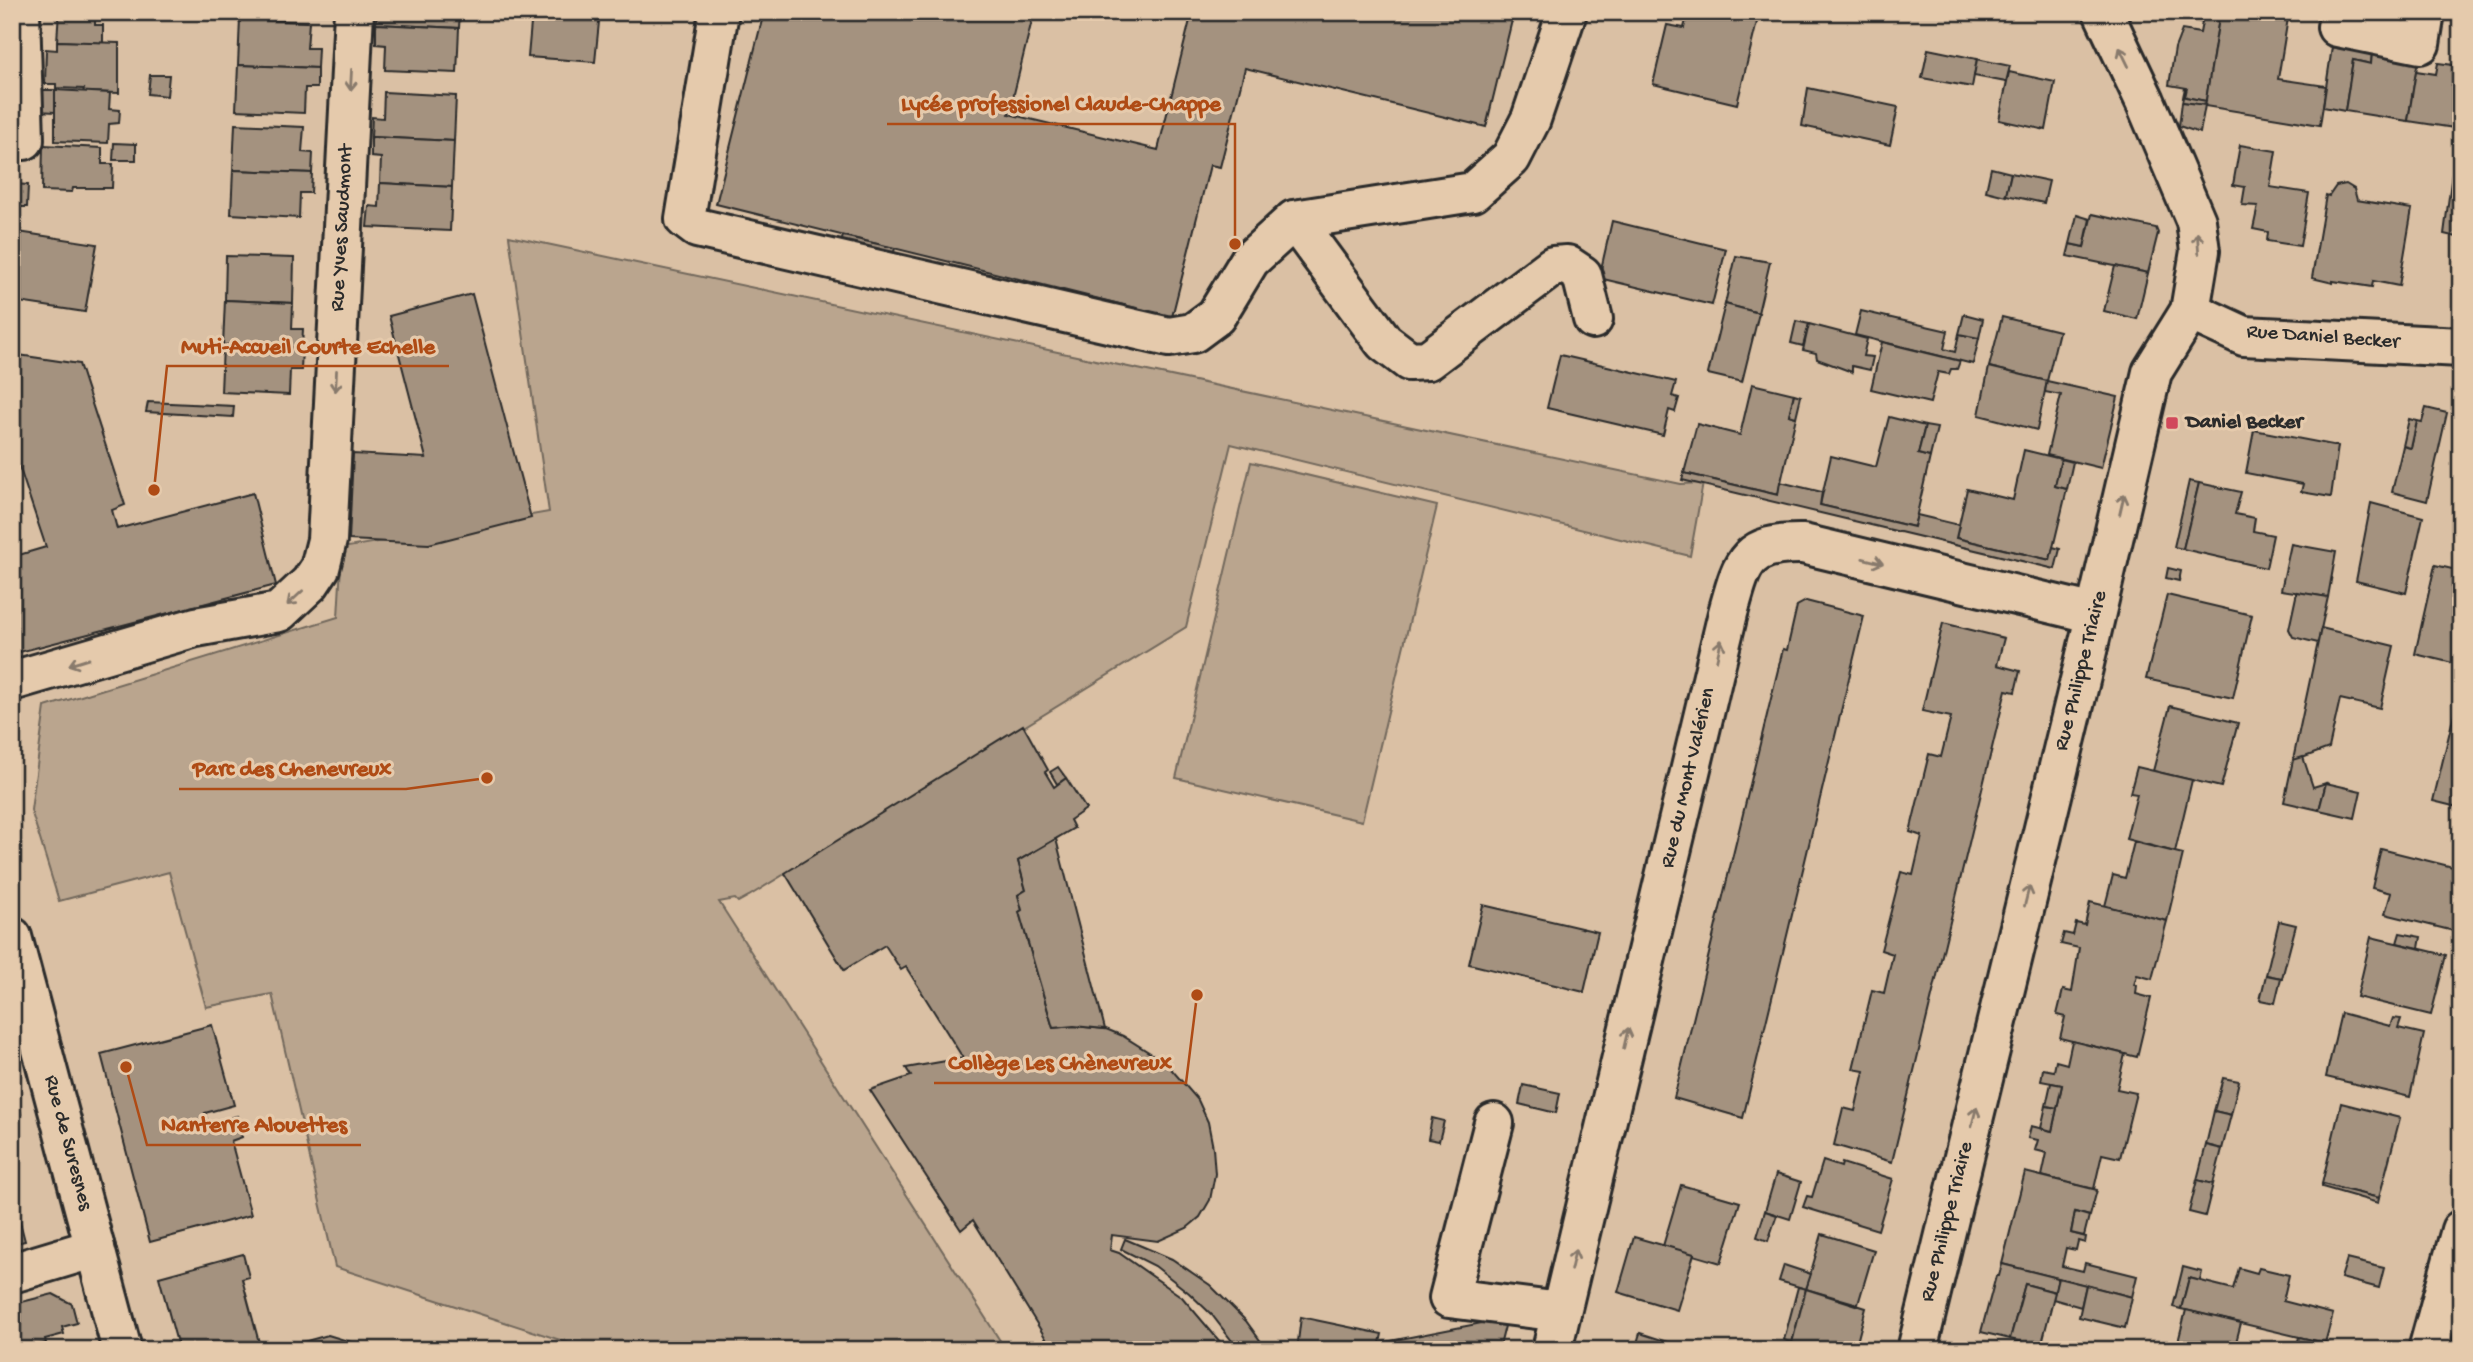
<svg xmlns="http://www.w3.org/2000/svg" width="2473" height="1362" font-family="'Gochi Hand',sans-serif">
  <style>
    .green { fill: #baa58e; stroke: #72685c; stroke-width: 2 }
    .building { fill: #a4927f; stroke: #2b2b2b; stroke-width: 2 }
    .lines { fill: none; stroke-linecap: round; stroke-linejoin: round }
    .minor-casing { stroke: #2b2b2b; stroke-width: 44 }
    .minor { stroke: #e5caac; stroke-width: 38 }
    .oneway { stroke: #887a6c }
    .poi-dot { fill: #d1495b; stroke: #e5caac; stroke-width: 2.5 }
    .labels { text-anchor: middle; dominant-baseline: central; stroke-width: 6; stroke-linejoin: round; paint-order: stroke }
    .street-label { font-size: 21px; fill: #2b2b2b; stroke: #e5caac }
    .poi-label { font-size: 21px; font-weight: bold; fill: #2b2b2b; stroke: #e5caac; text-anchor: start }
    .leader { fill: none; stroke: #af4b15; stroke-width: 2.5 }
    .callout-dot { fill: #af4b15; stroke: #e5caac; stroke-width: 2.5 }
    .callout-label { font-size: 23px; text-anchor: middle; font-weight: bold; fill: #af4b15; stroke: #e5caac; stroke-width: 6; stroke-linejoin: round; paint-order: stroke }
  </style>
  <rect width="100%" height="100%" fill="#dac0a4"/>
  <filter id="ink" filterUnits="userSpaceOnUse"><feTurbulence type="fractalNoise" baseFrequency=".0143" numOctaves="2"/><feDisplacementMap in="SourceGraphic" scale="14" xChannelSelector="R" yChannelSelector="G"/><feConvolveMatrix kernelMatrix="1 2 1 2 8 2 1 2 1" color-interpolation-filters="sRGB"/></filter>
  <g filter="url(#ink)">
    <g class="green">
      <path d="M509 236 1681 484 1703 483 1690 556 1231 444 1186 627 749 896 738 902 735 899 719 902 1006 1350H591L335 1267 272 994 206 1007 169 872 59 901 31 810 45 707 338 617 342 548 549 512Z"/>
      <path d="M1251 462 1437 506 1362 821 1176 778Z"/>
    </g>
    <g class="building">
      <path d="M59 12H95V25H103V43L57 41Z"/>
      <path d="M377 12H460L459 28 376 24Z"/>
      <path d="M532 12H600L595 62 528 57Z"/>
      <path d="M764 12H1034L1009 114 1158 150 1192 12H1514L1486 127 1245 68 1220 167 1210 165 1172 317 716 204Z"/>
      <path d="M1688 12H1734L1758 18 1737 104 1653 84 1667 25 1684 28Z"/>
      <path d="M2156 12H2220L2206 101 2185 97 2187 88 2169 85 2175 48 2182 30 2200 33 2202 22 2155 14Z"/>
      <path d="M2220 12H2289L2278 79 2326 86 2320 125 2205 106Z"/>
      <path d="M240 19 309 22 307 48H318L317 68 238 65Z"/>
      <path d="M376 24 459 28 457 73 385 70 386 45 376 44Z"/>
      <path d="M57 41 119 43V93L83 92 84 89 56 88V84H45L46 49 57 50Z"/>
      <path d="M2332 47 2372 53 2371 64 2353 60 2345 111 2323 107Z"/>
      <path d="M1928 49 1977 59 1972 87 1922 78Z"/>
      <path d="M2372 53 2418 60 2408 121 2345 111 2353 60 2371 64Z"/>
      <path d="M1977 59 2010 66 2006 82 1974 76Z"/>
      <path d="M2438 63 2461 66V129L2408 121 2416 71 2436 74Z"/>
      <path d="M238 65 317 68V88H305L304 113 236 110Z"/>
      <path d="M2009 72 2055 82 2046 130 1999 120Z"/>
      <path d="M150 75H169L167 96 148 94Z"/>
      <path d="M1808 88 1898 107 1890 145 1802 126Z"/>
      <path d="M2185 88V97L2206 101 2205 105 2182 102Z"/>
      <path d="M38 90H55V112L38 111Z"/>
      <path d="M55 90 110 93 109 109 120 110 119 123 109 124 108 143 55 141Z"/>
      <path d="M384 92 456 96 454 141 371 137 372 117 383 118Z"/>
      <path d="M2182 102 2205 105 2200 133 2179 126Z"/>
      <path d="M235 124 304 127 302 152 313 153 312 173 233 170Z"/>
      <path d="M371 137 454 141 452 187 380 183 381 158 371 157Z"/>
      <path d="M114 143 136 144V160H113Z"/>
      <path d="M43 145 102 148V164H113L112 188H73L72 192 42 191Z"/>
      <path d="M2240 145 2276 151 2270 187 2309 193 2300 246 2267 241 2268 232 2253 229 2258 206 2242 205 2245 187 2233 185Z"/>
      <path d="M2455 151 2461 152V238L2444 234Z"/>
      <path d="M1991 168 2011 173 2006 196 1986 191Z"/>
      <path d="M233 170 312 173 311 193H300L299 218 231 214Z"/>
      <path d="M2011 173 2049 181 2044 203 2006 195Z"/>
      <path d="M380 183 452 187 450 231 367 227 369 206 379 207Z"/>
      <path d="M14 184 28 185 27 207H14Z"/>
      <path d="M2346 184 2354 189 2357 200 2412 209 2399 286 2373 281 2372 287 2333 281V283L2312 278 2326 195 2329 196 2336 186Z"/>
      <path d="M2092 214 2156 228 2158 233 2148 273 2067 256 2070 244 2084 247Z"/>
      <path d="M2077 215 2090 219 2084 247 2070 244Z"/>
      <path d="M1612 221 1726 249 1712 305 1599 278Z"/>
      <path d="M12 231 97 244 85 312 12 301Z"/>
      <path d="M843 236 895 248 892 259 840 246Z"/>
      <path d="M226 256 294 258 293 303 225 300Z"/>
      <path d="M1736 256 1770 262 1758 313 1725 304Z"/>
      <path d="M2115 266 2148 273 2137 319 2104 311Z"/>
      <path d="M472 294 531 518 429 544 349 540 353 454 426 458 389 316Z"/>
      <path d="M225 300 293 303 292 329H303L302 348 223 345Z"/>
      <path d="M1725 304 1759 313 1742 382 1708 374Z"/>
      <path d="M1861 311 1948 331 1944 349 1955 352 1959 334 1979 338 1973 364 1855 335Z"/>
      <path d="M1964 314 1983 319 1979 338 1959 334Z"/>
      <path d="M2002 317 2059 331 2047 381 1989 367Z"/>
      <path d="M1796 321 1809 324 1803 346 1791 343Z"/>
      <path d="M1809 324 1867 339 1863 356 1873 357 1870 370 1852 366V372L1817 359 1816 353 1803 350Z"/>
      <path d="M1882 342 1960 361 1957 369H1951L1949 374 1938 372 1930 403 1871 389Z"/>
      <path d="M223 345 302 348 301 370H290L289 395 221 392Z"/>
      <path d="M12 354 79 364 125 505 112 510 117 529 253 493 276 585 12 654V557L46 547 12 445Z"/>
      <path d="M1560 355 1676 382 1672 396 1679 398 1675 412 1669 410 1663 435 1547 408Z"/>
      <path d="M1989 367 2047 381 2037 430 1979 415Z"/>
      <path d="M2047 381 2118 397 2101 468 2047 455 2061 395 2045 392Z"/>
      <path d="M1752 384 1794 394 1789 415 1796 417 1778 495 1684 473 1697 424 1740 435Z"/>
      <path d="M1794 394 1801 396 1796 417 1789 415Z"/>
      <path d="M148 402 234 406 233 417 146 412Z"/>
      <path d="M2426 408 2447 413 2427 501 2392 492 2403 446 2411 448 2417 421 2422 422Z"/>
      <path d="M1889 417 1925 426 1918 454 1930 457 1914 527 1820 505 1831 456 1876 467Z"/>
      <path d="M2409 419 2417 421 2411 448 2403 446Z"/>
      <path d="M1925 426 1937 428 1930 457 1918 454Z"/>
      <path d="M2254 430 2338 446 2331 497 2301 492 2303 484 2246 473Z"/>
      <path d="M2024 450 2061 459 2055 486 2067 489 2050 560 1956 538 1967 489 2013 500Z"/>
      <path d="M2061 459 2073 462 2067 489 2055 486Z"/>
      <path d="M1684 473 1778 495 1780 482 1822 492 1820 505 1914 527 1917 515 1959 525 1956 538 2050 560 2053 547 2060 549 2055 569 1682 480Z"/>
      <path d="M2189 481 2199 483 2183 549 2174 547Z"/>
      <path d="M2199 483 2241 492 2235 514 2255 518 2253 531 2273 535 2266 568 2183 549Z"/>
      <path d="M2371 503 2423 517 2406 593 2356 581Z"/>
      <path d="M2291 544 2336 552 2328 597 2281 590Z"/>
      <path d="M2435 565 2461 571V665L2415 654Z"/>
      <path d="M2168 568 2181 571 2179 581 2166 578Z"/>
      <path d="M2297 592 2328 597 2318 643 2293 637 2289 629Z"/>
      <path d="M2167 595 2252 615 2233 698 2146 679Z"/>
      <path d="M1806 601 1864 616 1743 1118 1674 1098 1783 649 1787 650 1797 606Z"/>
      <path d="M1943 623 2004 638 1997 665 2020 671 2015 692 2006 690 1892 1162 1834 1145 1843 1108 1855 1111 1864 1071 1853 1069 1872 990 1884 993 1893 954 1881 950 1901 872 1913 875 1922 836 1910 832 1929 754 1941 757 1951 717 1922 711Z"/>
      <path d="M2321 628 2394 646 2380 708 2340 699 2329 748 2294 761 2293 760Z"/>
      <path d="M2170 706 2238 723 2221 787 2153 771Z"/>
      <path d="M2455 710 2461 711V808L2433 801Z"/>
      <path d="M1023 725 1048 770 1045 772 1054 787 1066 778 1086 809 1070 820 1074 828 1018 861 1026 890 1018 895 1022 910 1019 912 1053 1028 1074 1026 1106 1029 1123 1036 1166 1063 1198 1100 1208 1122 1213 1148 1215 1174 1210 1200 1200 1217 1187 1228 1158 1241 1112 1235 1110 1250 1119 1253 1182 1297 1227 1350H1053L973 1220 961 1230 870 1090 911 1076 906 1068 963 1058 906 967 901 970 885 945 844 970 785 873Z"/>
      <path d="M2303 757 2313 787 2326 783 2319 810 2284 802 2293 760Z"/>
      <path d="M1058 767 1066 778 1057 784 1050 772Z"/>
      <path d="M2137 767 2192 780 2175 852 2126 839 2137 794 2130 793Z"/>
      <path d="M2326 783 2361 791 2355 818 2319 810Z"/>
      <path d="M1056 839 1105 1029 1074 1026 1053 1028 1019 912 1022 910 1018 895 1026 890 1018 861Z"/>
      <path d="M2134 842 2183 854 2167 921 2105 906 2113 875 2125 878Z"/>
      <path d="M2381 849 2461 869V903L2454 931 2385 914 2391 893 2372 888Z"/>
      <path d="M2090 902 2167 921 2152 979 2137 975 2134 985H2137L2136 994 2151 998 2137 1057 2060 1038 2065 1017 2057 1015 2063 990 2072 992 2079 948 2061 944 2064 933 2073 935 2076 923 2085 925Z"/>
      <path d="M1483 905 1598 932 1584 992 1469 964Z"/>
      <path d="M2279 921 2296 925 2282 978 2266 975Z"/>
      <path d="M2400 933 2421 937 2419 948 2397 943Z"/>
      <path d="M2371 937 2446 955 2431 1015 2357 997Z"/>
      <path d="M2266 975 2281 978 2275 1003 2260 1000Z"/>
      <path d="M2341 1013 2390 1026 2393 1018 2401 1019 2398 1028 2424 1034 2410 1097 2326 1077Z"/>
      <path d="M212 1025 234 1105 205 1113 208 1124 237 1116 242 1137 231 1141 251 1215 150 1242 101 1054Z"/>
      <path d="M2072 1041 2125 1054 2117 1089 2136 1093 2120 1158 2102 1154 2094 1189 2042 1176 2047 1153 2035 1150 2038 1140 2028 1138 2031 1126 2052 1131 2062 1085 2041 1081 2043 1069 2054 1071 2056 1061 2067 1064Z"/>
      <path d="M2223 1078 2239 1081 2231 1115 2214 1111Z"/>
      <path d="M2051 1083 2062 1085 2057 1108 2046 1106Z"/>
      <path d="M1523 1085 1560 1093 1556 1113 1519 1104Z"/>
      <path d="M16 1094 21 1114 12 1116V1095Z"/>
      <path d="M2341 1103 2400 1118 2379 1198 2322 1184Z"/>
      <path d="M2046 1106 2057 1108 2052 1131 2041 1128Z"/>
      <path d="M2214 1111 2231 1115 2222 1149 2206 1145Z"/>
      <path d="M1432 1118 1444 1121 1439 1141 1428 1139Z"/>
      <path d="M2206 1145 2222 1149 2213 1184 2197 1180Z"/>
      <path d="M1823 1161 1841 1167 1842 1163 1893 1179 1878 1230 1803 1207 1807 1196 1812 1197Z"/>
      <path d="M2025 1172 2097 1190 2090 1216 2075 1212 2071 1233 2086 1237 2085 1243 2078 1241 2076 1250 2066 1248 2062 1266 2083 1271 2085 1263 2137 1276 2132 1297 2002 1264Z"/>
      <path d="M1776 1174 1801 1182 1790 1219 1765 1211Z"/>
      <path d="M2197 1180 2213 1184 2205 1216 2189 1212Z"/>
      <path d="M2322 1184 2379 1198 2378 1203 2322 1187Z"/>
      <path d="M1681 1185 1740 1202 1721 1263 1663 1246Z"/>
      <path d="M12 1191 25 1241 12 1244Z"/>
      <path d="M1765 1211 1777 1215 1768 1241 1757 1237Z"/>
      <path d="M2075 1212 2089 1216 2084 1236 2071 1233Z"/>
      <path d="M1822 1234 1874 1250 1858 1304 1806 1289Z"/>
      <path d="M1634 1237 1694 1254 1677 1310 1618 1292Z"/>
      <path d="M1125 1239 1172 1259 1210 1285 1246 1321 1267 1350H1239L1212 1315 1189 1293 1155 1266 1121 1249Z"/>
      <path d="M243 1254 249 1277 242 1279 261 1350H179L159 1277Z"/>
      <path d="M2347 1259 2384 1268 2379 1288 2341 1278Z"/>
      <path d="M2002 1264 2058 1278 2055 1292 2025 1284 2010 1339 1981 1332 1996 1276H1999Z"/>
      <path d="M1784 1265 1811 1274 1806 1289 1779 1281Z"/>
      <path d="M2183 1267 2202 1272 2200 1281 2189 1278 2181 1309 2173 1307Z"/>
      <path d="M2239 1268 2257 1273 2259 1268 2289 1275 2283 1301 2333 1314 2325 1343 2181 1309 2189 1278 2233 1289Z"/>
      <path d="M2058 1278 2086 1285 2081 1307 2053 1299Z"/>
      <path d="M2025 1284 2055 1292 2041 1347 2010 1339Z"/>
      <path d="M2086 1285 2132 1297 2125 1328 2079 1317Z"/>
      <path d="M1798 1287 1806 1289 1792 1343 1784 1340Z"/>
      <path d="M1806 1289 1866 1308 1855 1350H1815L1792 1343Z"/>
      <path d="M53 1294 72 1304 77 1323 62 1327 64 1334 45 1339 46 1343 27 1348 28 1350H12V1312L16 1311 14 1304Z"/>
      <path d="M2186 1310 2241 1323 2234 1350H2176Z"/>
      <path d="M1301 1317 1382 1334 1380 1343 1507 1318 1499 1350H1297Z"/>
      <path d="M1640 1333 1693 1350H1635Z"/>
      <path d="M328 1335 371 1348 370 1350H274Z"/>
      <path d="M2299 1337 2325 1343 2351 1350H2296Z"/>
    </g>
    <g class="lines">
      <defs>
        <g id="minor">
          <path d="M20 12 24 140"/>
          <path d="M719 12 685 219 697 228 1169 337 1193 333 1216 316 1250 260 1294 220 1473 192 1511 158 1531 119 1567 12"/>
          <path d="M2337 27 2420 44 2425 12"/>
          <path d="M1294 220 1384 342 1409 361 1428 360 1553 266 1567 265 1582 275 1593 319"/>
          <path d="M2190 311 2244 336 2461 347"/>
          <path d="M12 681 196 627 279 612 310 583 320 568 327 540 354 12"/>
          <path d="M12 937 122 1350"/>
          <path d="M1494 1123 1449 1298 1561 1312"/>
          <path d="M12 1273 95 1248"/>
          <path d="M1552 1350 1728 613C1742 562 1745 543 1803 544L2095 614"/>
          <path d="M1917 1350 2083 668 2152 372 2190 311 2200 251 2196 221 2145 101 2103 12"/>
          <path d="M2428 1350 2461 1230"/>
        </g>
      </defs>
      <use href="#minor" class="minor-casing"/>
      <use href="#minor" class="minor"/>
    </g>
    <defs><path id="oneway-shaft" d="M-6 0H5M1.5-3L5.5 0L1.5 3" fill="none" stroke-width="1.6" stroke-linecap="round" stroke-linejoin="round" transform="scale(1.75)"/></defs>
    <g class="oneway">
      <use href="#oneway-shaft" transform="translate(2124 57) rotate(-116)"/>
      <use href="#oneway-shaft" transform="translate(351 80) rotate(93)"/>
      <use href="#oneway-shaft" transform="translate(2198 243) rotate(-94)"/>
      <use href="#oneway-shaft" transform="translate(336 381) rotate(93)"/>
      <use href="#oneway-shaft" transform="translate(2122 504) rotate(-77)"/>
      <use href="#oneway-shaft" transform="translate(1873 561) rotate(14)"/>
      <use href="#oneway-shaft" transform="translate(295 598) rotate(137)"/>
      <use href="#oneway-shaft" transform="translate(1719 650) rotate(-77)"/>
      <use href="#oneway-shaft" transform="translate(79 662) rotate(163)"/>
      <use href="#oneway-shaft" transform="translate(2027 896) rotate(-76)"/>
      <use href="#oneway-shaft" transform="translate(1626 1038) rotate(-77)"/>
      <use href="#oneway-shaft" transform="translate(1974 1117) rotate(-76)"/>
      <use href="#oneway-shaft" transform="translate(1573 1260) rotate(-77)"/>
    </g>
  </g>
  <rect class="poi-dot" x="2165" y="416" width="14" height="14" rx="3.5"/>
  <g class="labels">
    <g class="street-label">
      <text transform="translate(343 228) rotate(-87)">Rue Yves Saudmont</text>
      <text transform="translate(2323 338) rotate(4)">Rue Daniel Becker</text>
      <text transform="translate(2082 671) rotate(-76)">Rue Philippe Triaire</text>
      <text transform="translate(1689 778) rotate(-77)">Rue du Mont Valérien</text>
      <text transform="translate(67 1143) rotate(75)">Rue de Suresnes</text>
      <text transform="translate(1948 1222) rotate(-76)">Rue Philippe Triaire</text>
    </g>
    <g class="poi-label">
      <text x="2186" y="423">Daniel Becker</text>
    </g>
  </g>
  <path class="leader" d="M1235 244L1235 124H887M154 490L167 366H449M487 778L406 789H179M1197 995L1186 1083H934M126 1067L147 1145H361"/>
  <g class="callout-dot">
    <circle cx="1235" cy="244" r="7"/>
    <circle cx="154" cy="490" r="7"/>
    <circle cx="487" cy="778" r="7"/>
    <circle cx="1197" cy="995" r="7"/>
    <circle cx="126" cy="1067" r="7"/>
  </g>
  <g class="callout-label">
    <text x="1061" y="110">Lycée professionel Claude-Chappe</text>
    <text x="308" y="353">Muti-Accueil Courte Echelle</text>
    <text x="292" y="775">Parc des Chenevreux</text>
    <text x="1060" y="1069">Collège Les Chènevreux</text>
    <text x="254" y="1131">Nanterre Alouettes</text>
  </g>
  <rect width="2473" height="1362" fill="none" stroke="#e5caac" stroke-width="42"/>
  <rect x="21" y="21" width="2431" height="1320" fill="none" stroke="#2b2b2b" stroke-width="2.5" filter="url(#ink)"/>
</svg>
